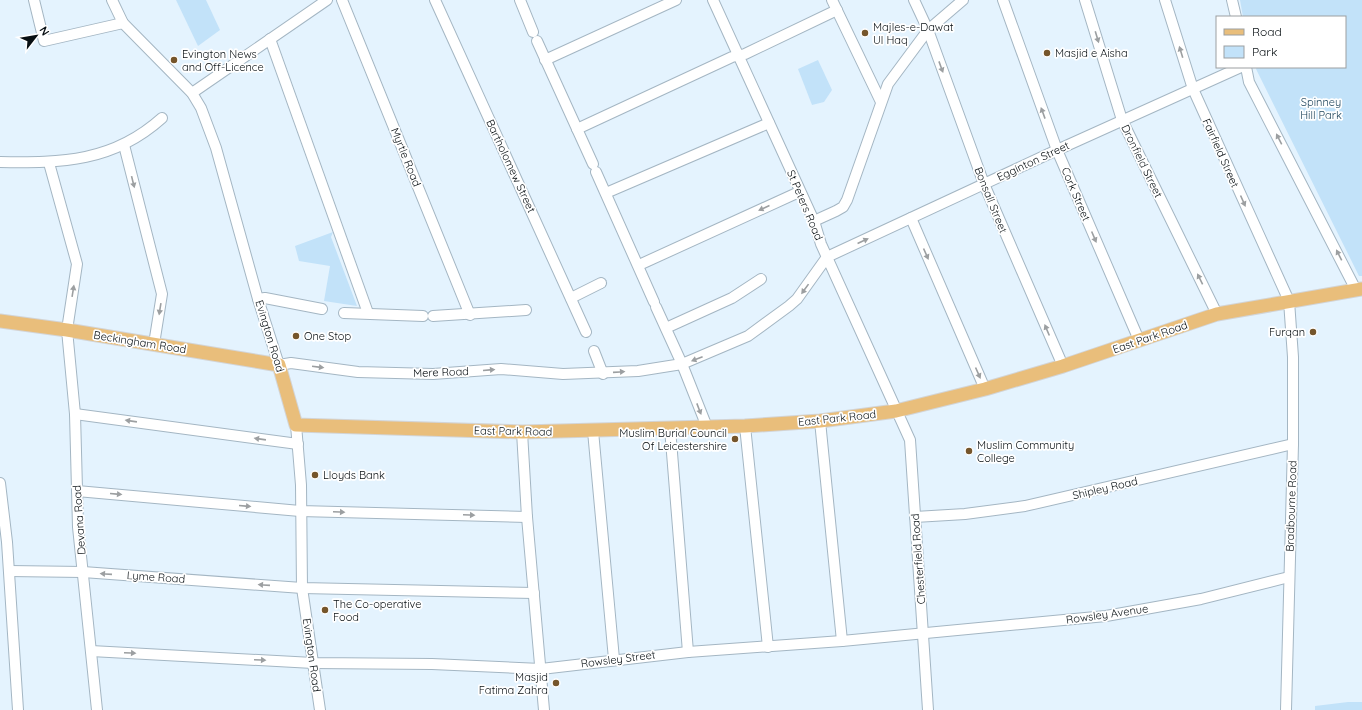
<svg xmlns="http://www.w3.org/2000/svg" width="1362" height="710" font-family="Quicksand,sans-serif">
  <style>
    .green { fill: #c2e2f9 }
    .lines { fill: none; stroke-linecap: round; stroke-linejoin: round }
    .minor-casing { stroke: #a4b6c3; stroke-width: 12 }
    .major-casing { stroke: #d3d4d5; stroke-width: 15 }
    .minor { stroke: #fff; stroke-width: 10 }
    .major { stroke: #e9be7b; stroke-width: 13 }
    .oneway { fill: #9c9fa1 }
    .poi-dot { fill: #75552b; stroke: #fff; stroke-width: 1.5 }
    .labels { text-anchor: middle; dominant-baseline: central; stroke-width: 3.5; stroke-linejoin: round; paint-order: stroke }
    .poi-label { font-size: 11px; fill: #080f13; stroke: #fff; text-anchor: start }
    .park-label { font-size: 11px; fill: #163e56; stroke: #fff }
    .street-label { font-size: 11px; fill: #080f13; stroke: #fff }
  </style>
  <rect width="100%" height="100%" fill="#e4f3fe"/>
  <g class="green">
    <path d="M176 0H206L220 30 198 46Z"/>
    <path d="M1240 0H1362V276H1359L1256 69 1257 67H1345V17H1243Z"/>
    <path d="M818 60 832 90 824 102 812 105 798 69Z"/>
    <path d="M333 232 331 237 357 306 324 301 330 266 299 261 295 246Z"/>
    <path d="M1348 702H1362V710H1315V706Z"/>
  </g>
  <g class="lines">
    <defs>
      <g id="minor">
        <path d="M34 0 44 41 123 23"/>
        <path d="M112 0 123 23 192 93 201 108 216 148 258 299 279 365 291 363 358 372 433 374 501 369 563 374 638 371 682 364 748 336 789 306 797 299 827 257 1057 150 1241 67"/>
        <path d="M342 0 470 315"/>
        <path d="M435 0 586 332"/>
        <path d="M520 0 533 32"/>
        <path d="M713 0 814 221 821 244 910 440 928 710"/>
        <path d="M832 0 881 102"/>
        <path d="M914 0 928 30 984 184 1063 366"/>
        <path d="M1003 0 1057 150 1139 340"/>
        <path d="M1085 0 1122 120 1217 314"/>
        <path d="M1165 0 1193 89 1289 301 1293 357V444L1286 710"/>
        <path d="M1232 0 1236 17"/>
        <path d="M270 39 368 313"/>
        <path d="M537 41 593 164"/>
        <path d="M545 60 676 0"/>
        <path d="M1246 67 1249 82 1356 290"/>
        <path d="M192 93 327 0"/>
        <path d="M577 129 732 57 745 54 837 10"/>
        <path d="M124 145 162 294 154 344"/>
        <path d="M0 162C62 163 113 162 162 118"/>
        <path d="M49 163 77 264 67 330 75 414 78 527 97 710"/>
        <path d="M596 172 654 302"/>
        <path d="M606 193 769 123"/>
        <path d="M911 218 985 389"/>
        <path d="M814 221 836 211 843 207 847 200 888 84 928 30 963 0"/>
        <path d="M639 265 799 192"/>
        <path d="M571 298 601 283"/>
        <path d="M258 299 265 298 322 309"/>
        <path d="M656 307 682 364 707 427"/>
        <path d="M344 313 423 316"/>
        <path d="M433 316 526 310"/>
        <path d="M666 328 732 298 761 279"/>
        <path d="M594 351 603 374"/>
        <path d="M75 414 298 444"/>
        <path d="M820 421 842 641"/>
        <path d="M296 425 301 485 302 588 320 710"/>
        <path d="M745 426 768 647"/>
        <path d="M670 428 688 652"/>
        <path d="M593 431 614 659"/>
        <path d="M522 432 527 517 544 710"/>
        <path d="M0 483 7 542 18 710"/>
        <path d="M77 491 300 511 527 517"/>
        <path d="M915 517 965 514 1025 506 1293 444"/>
        <path d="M9 571 83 572 302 588 534 593"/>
        <path d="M91 651 313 663 432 664 541 669 688 652 842 641 1106 616 1201 599 1289 577"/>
      </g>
      <path id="major" d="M0 321 67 330 279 365 296 425 522 432 745 426 820 421 896 411 985 389 1063 366 1217 314 1362 289"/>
    </defs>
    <use href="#minor" class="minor-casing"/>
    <use href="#major" class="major-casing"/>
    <use href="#minor" class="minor"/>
    <use href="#major" class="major"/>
  </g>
  <defs><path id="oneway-solid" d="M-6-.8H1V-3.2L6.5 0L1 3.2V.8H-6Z"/></defs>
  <g class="oneway">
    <use href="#oneway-solid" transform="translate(1097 37) rotate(73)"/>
    <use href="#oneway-solid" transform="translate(1181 52) rotate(-107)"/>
    <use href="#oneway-solid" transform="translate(941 67) rotate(70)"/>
    <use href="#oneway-solid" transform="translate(1043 113) rotate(-110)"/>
    <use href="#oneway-solid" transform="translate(1279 139) rotate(-117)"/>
    <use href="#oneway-solid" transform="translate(133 182) rotate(76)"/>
    <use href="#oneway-solid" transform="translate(1243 201) rotate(66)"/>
    <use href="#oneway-solid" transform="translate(764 208) rotate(156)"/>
    <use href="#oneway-solid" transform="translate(1094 237) rotate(67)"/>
    <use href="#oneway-solid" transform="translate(863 241) rotate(-25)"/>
    <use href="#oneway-solid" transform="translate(926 254) rotate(66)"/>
    <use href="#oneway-solid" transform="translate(1339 255) rotate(-117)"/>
    <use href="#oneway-solid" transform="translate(1200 279) rotate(-116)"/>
    <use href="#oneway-solid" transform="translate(805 289) rotate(126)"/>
    <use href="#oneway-solid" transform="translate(73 291) rotate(-81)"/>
    <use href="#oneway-solid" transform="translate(160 309) rotate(99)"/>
    <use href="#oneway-solid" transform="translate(1047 330) rotate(-113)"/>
    <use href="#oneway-solid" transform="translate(697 359) rotate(159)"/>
    <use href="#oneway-solid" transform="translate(318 367) rotate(7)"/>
    <use href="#oneway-solid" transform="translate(489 370) rotate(-5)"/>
    <use href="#oneway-solid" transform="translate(619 372) rotate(-4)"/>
    <use href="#oneway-solid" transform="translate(978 373) rotate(66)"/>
    <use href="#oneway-solid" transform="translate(699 409) rotate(69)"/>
    <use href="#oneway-solid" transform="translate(131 421) rotate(-172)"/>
    <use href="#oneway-solid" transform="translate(260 439) rotate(-172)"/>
    <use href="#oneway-solid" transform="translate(116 494) rotate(5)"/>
    <use href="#oneway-solid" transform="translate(245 506) rotate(5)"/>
    <use href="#oneway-solid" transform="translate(339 512) rotate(2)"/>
    <use href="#oneway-solid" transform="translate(469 515) rotate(2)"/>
    <use href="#oneway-solid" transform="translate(106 574) rotate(-176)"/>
    <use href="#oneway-solid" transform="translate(264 585) rotate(-176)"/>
    <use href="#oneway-solid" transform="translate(130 653) rotate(3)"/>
    <use href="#oneway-solid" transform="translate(260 660) rotate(3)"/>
  </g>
  <g class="poi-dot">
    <circle cx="865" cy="33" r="4"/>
    <circle cx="1047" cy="53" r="4"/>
    <circle cx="174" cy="60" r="4"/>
    <circle cx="1313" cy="332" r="4"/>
    <circle cx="296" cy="336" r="4"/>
    <circle cx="735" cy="439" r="4"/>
    <circle cx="969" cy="451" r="4"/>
    <circle cx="315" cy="475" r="4"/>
    <circle cx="325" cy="610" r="4"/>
    <circle cx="556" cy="683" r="4"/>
  </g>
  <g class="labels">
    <g class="poi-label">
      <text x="873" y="27">Majles-e-Dawat<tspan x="873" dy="13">Ul Haq</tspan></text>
      <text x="1055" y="53">Masjid e Aisha</text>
      <text x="182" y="54">Evington News<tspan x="182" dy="13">and Off-Licence</tspan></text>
      <text x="1305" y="332" text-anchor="end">Furqan</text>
      <text x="304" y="336">One Stop</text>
      <text x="727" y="433" text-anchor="end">Muslim Burial Council<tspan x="727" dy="13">Of Leicestershire</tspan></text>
      <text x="977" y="445">Muslim Community<tspan x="977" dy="13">College</tspan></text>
      <text x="323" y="475">Lloyds Bank</text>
      <text x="333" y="604">The Co-operative<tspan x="333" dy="13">Food</tspan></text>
      <text x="548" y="677" text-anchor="end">Masjid<tspan x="548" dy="13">Fatima Zahra</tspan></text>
    </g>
    <g class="park-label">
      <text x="1321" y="102">Spinney<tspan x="1321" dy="13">Hill Park</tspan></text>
    </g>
    <g class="street-label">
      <text transform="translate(1221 153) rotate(66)">Fairfield Street</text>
      <text transform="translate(406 157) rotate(68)">Myrtle Road</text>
      <text transform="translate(1033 161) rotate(-25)">Egginton Street</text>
      <text transform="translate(1142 161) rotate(64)">Dronfield Street</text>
      <text transform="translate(511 166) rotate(65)">Bartholomew Street</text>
      <text transform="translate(1076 194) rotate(67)">Cork Street</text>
      <text transform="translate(991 200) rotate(68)">Bonsall Street</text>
      <text transform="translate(805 205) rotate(67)">St Peters Road</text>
      <text transform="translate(270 336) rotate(73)">Evington Road</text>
      <text transform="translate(1150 337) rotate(-19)">East Park Road</text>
      <text transform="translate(140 342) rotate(9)">Beckingham Road</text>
      <text transform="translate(441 372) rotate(-2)">Mere Road</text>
      <text transform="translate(837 418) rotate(-6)">East Park Road</text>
      <text transform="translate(513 431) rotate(1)">East Park Road</text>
      <text transform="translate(1105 488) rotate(-13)">Shipley Road</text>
      <text transform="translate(1291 506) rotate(-88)">Bradbourne Road</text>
      <text transform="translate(79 520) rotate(-94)">Devana Road</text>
      <text transform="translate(918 559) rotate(-94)">Chesterfield Road</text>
      <text transform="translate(156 577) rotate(4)">Lyme Road</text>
      <text transform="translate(1107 614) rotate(-8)">Rowsley Avenue</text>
      <text transform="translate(312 655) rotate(82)">Evington Road</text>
      <text transform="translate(618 659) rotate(-7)">Rowsley Street</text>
    </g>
  </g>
  <rect x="1216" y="16" width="130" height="52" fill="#ffffff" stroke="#9c9fa1"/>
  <rect x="1224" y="29" width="20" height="6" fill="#e9be7b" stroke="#9c9fa1"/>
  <text x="1252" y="36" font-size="12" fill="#080f13">Road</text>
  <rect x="1224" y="46" width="20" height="12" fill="#c2e2f9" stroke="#9c9fa1"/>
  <text x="1252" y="56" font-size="12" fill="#080f13">Park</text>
  <g transform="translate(36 36) rotate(59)" stroke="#ffffff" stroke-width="3" paint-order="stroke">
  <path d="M0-3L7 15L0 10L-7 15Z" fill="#080f13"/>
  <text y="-6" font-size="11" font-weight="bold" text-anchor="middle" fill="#080f13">N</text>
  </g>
</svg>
